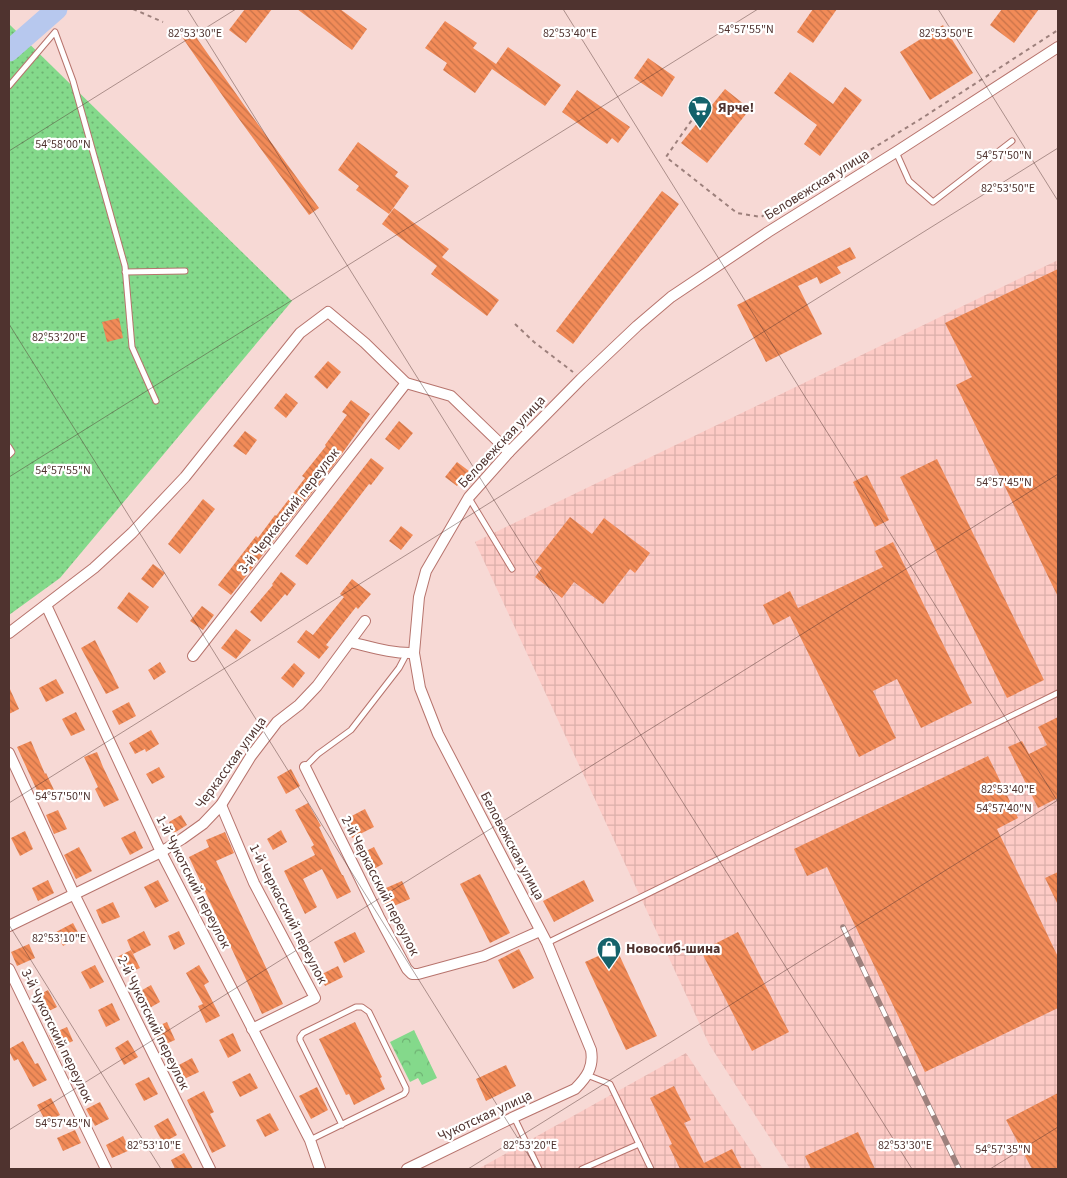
<svg xmlns="http://www.w3.org/2000/svg" width="1067" height="1178" font-family="'Source Sans 3',sans-serif">
  <style>
    .industrial { fill: url(#industrial-grid) }
    .forest { fill: url(#forest-crowns) }
    .garden { fill: url(#garden-dots) }
    .lines { fill: none; stroke-linecap: round; stroke-linejoin: round }
    .river { stroke: #b7c8ee; stroke-width: 21 }
    .building { fill: url(#building-back-hatch) }
    .lane-casing { stroke: #b7746d; stroke-width: 7 }
    .street-casing { stroke: #b7746d; stroke-width: 12 }
    .path { stroke: #9d807c; stroke-width: 2; stroke-dasharray: 4 4; stroke-linecap: butt }
    .lane { stroke: #fff; stroke-width: 5 }
    .street { stroke: #fff; stroke-width: 10 }
    .rail-casing { stroke: #9d817d; stroke-width: 5.5 }
    .rail { stroke: #fff; stroke-width: 4; stroke-dasharray: 11; stroke-linecap: butt }
    .ticks { fill: none; stroke: #4f332f; stroke-width: 1; stroke-opacity: 0.45 }
    .labels { text-anchor: middle; dominant-baseline: central; stroke-width: 4.5; stroke-linejoin: round; paint-order: stroke }
    .poi-label { font-size: 14px; font-weight: bold; fill: #4f332f; stroke: #fff; text-anchor: start }
    .street-label { font-size: 14px; fill: #4f332f; stroke: #fff }
    .ticks-label { font-size: 12px; text-anchor: middle; fill: #4f332f; stroke: #fff; stroke-width: 4.5; stroke-linejoin: round; paint-order: stroke }
  </style>
  <defs>
    <pattern id="industrial-grid" width="8" height="8" patternUnits="userSpaceOnUse" patternTransform="scale(1.25)"><rect width="8" height="8" fill="#fdcbc6"/><path d="M0 4h8M4 0v8" fill="none" stroke="#dbafaa"/></pattern>
    <pattern id="forest-crowns" width="20" height="18" patternUnits="userSpaceOnUse" patternTransform="scale(1.25)"><rect width="20" height="18" fill="#84d98b"/><path d="M2 6a3 3 0 1 1 6 0M12 15a3 3 0 1 1 6 0" fill="none" stroke="#6eb172"/></pattern>
    <pattern id="garden-dots" width="8" height="8" patternUnits="userSpaceOnUse" patternTransform="scale(1.25)"><rect width="8" height="8" fill="#84d98b"/><path d="M2 2h.1M6 6h.1" fill="none" stroke="#6eb172" stroke-width="1.8" stroke-linecap="round"/></pattern>
    <pattern id="building-back-hatch" width="6" height="6" patternUnits="userSpaceOnUse" patternTransform="scale(1.25)"><rect width="6" height="6" fill="#f28b58"/><path d="M-1 5l2 2M0 0l6 6M5-1l2 2" fill="none" stroke="#c67249"/></pattern>
  </defs>
  <rect width="100%" height="100%" fill="#f7d9d5"/>
  <g class="industrial">
    <path d="M1058 260V1169H790L709 1044 475 542Z"/>
    <path d="M686 1053 763 1169H478Z"/>
  </g>
  <path class="forest" d="M414 1030 437 1078 422 1085 418 1078 410 1082 390 1042Z"/>
  <path class="garden" d="M9 24 292 301 60 578 9 615Z"/>
  <g class="lines">
    <path class="river" d="M9 51 57 9"/>
  </g>
  <g class="building">
    <path d="M245 9H272L246 43 229 30Z"/>
    <path d="M297 9H340L367 29 352 50Z"/>
    <path d="M813 9H837L813 43 797 32Z"/>
    <path d="M1002 9H1039L1014 43 990 25Z"/>
    <path d="M445 21 477 43 473 48 496 64 508 47 561 85 545 106 492 69 475 93 443 70 447 63 425 48Z"/>
    <path d="M943 25 973 73 930 100 900 52Z"/>
    <path d="M191 30 244 105 319 208 309 215 231 108 182 37Z"/>
    <path d="M648 58 675 77 662 97 634 78Z"/>
    <path d="M790 72 833 104 845 87 862 100 820 156 804 144 817 125 774 93Z"/>
    <path d="M725 89 750 109 707 163 681 143Z"/>
    <path d="M577 90 630 127 618 143 612 138 607 144 562 112Z"/>
    <path d="M358 142 398 172 395 176 409 186 389 214 356 190 359 186 338 170Z"/>
    <path d="M662 191 679 204 573 344 556 331Z"/>
    <path d="M394 208 449 249 442 257 499 300 487 316 431 274 437 266 382 224Z"/>
    <path d="M850 247 856 258 837 267 841 273 820 284 817 277 798 286 822 334 766 362 737 305Z"/>
    <path d="M1058 269V597L956 385 972 377 945 323Z"/>
    <path d="M119 318 123 338 107 342 102 322Z"/>
    <path d="M328 361 341 372 327 389 314 377Z"/>
    <path d="M286 393 298 403 286 418 274 408Z"/>
    <path d="M351 400 370 414 334 465 231 595 218 585 256 536 258 538 275 515 276 516 305 478 302 476 326 446 325 445 347 415 342 412Z"/>
    <path d="M399 421 413 433 399 450 385 439Z"/>
    <path d="M245 431 257 440 246 455 233 446Z"/>
    <path d="M371 458 384 468 371 485 369 484 307 565 295 556Z"/>
    <path d="M937 459 1044 680 1007 698 900 477Z"/>
    <path d="M457 462 469 471 457 486 445 477Z"/>
    <path d="M867 475 889 520 875 527 853 482Z"/>
    <path d="M203 499 215 509 180 554 168 544Z"/>
    <path d="M570 517 592 534 604 518 650 553 635 573 630 569 603 604 574 582 562 598 535 577 542 568 535 562Z"/>
    <path d="M401 526 413 535 401 550 389 541Z"/>
    <path d="M893 542 972 703 921 728 897 679 873 691 896 738 859 757 790 616 773 625 763 605 790 591 798 608 883 567 875 551Z"/>
    <path d="M153 564 165 573 153 588 141 579Z"/>
    <path d="M281 572 296 584 287 596 285 594 261 622 250 612 273 585 272 584Z"/>
    <path d="M352 579 371 594 358 609 356 607 326 645 329 647 319 659 297 642 306 630 313 635 344 597 340 594Z"/>
    <path d="M129 592 149 607 137 623 117 608Z"/>
    <path d="M202 606 214 615 203 630 190 621Z"/>
    <path d="M236 629 251 640 236 659 221 648Z"/>
    <path d="M95 640 119 688 106 694 81 648Z"/>
    <path d="M160 662 166 672 154 680 148 670Z"/>
    <path d="M294 663 305 673 293 688 281 678Z"/>
    <path d="M56 679 64 693 46 702 39 688Z"/>
    <path d="M9 687 19 709 9 714Z"/>
    <path d="M129 702 136 716 119 725 112 711Z"/>
    <path d="M76 712 85 730 71 736 62 719Z"/>
    <path d="M1058 717V798L1038 808 1008 747 1022 741 1029 754 1047 745 1038 727Z"/>
    <path d="M151 730 159 744 146 752 145 749 135 754 129 743Z"/>
    <path d="M31 741 45 774 46 773 54 790 40 797 17 747Z"/>
    <path d="M97 752 103 767 119 800 104 807 95 789 98 787 84 757Z"/>
    <path d="M988 756 1018 818 997 829 1058 957V1008L925 1072 827 867 807 876 794 849Z"/>
    <path d="M159 767 165 777 152 784 146 774Z"/>
    <path d="M291 769 300 786 286 794 277 777Z"/>
    <path d="M308 803 321 826 319 827 342 875H343L351 892 337 899 322 869 303 879 317 907 305 914 284 871 315 855 311 847 314 845 295 810Z"/>
    <path d="M365 809 374 827 352 838 344 820Z"/>
    <path d="M58 810 67 829 54 834 46 815Z"/>
    <path d="M181 815 187 825 174 833 169 822Z"/>
    <path d="M281 830 287 842 273 850 267 839Z"/>
    <path d="M25 831 33 849 20 856 11 838Z"/>
    <path d="M135 831 143 848 130 855 121 838Z"/>
    <path d="M225 832 234 853 216 861 283 1004 262 1014 189 857 209 847 206 840Z"/>
    <path d="M79 847 92 871 76 879 64 855Z"/>
    <path d="M374 847 383 864 370 871 360 854Z"/>
    <path d="M1058 872V905L1045 878Z"/>
    <path d="M480 874 510 933 490 943 460 884Z"/>
    <path d="M48 880 54 893 38 901 32 888Z"/>
    <path d="M158 880 169 901 155 908 144 887Z"/>
    <path d="M584 880 594 901 554 922 543 901Z"/>
    <path d="M402 881 410 899 387 909 379 891Z"/>
    <path d="M113 902 120 917 102 924 96 910Z"/>
    <path d="M73 923 80 936 63 946 56 932Z"/>
    <path d="M144 931 151 945 133 954 127 940Z"/>
    <path d="M179 931 185 944 174 950 168 936Z"/>
    <path d="M355 932 365 952 344 963 334 942Z"/>
    <path d="M738 932 789 1032 752 1051 701 951Z"/>
    <path d="M29 944 35 958 17 966 11 952Z"/>
    <path d="M616 948 657 1036 626 1050 585 962Z"/>
    <path d="M519 949 534 978 513 989 498 960Z"/>
    <path d="M131 950 140 968 126 974 117 957Z"/>
    <path d="M95 965 104 982 90 989 81 972Z"/>
    <path d="M199 965 209 982 204 985 220 1016 206 1023 198 1006 203 1004 186 973Z"/>
    <path d="M338 966 343 977 325 986 320 975Z"/>
    <path d="M151 985 160 1002 146 1010 137 993Z"/>
    <path d="M48 990 57 1007 43 1014 35 997Z"/>
    <path d="M112 1003 120 1020 106 1027 98 1010Z"/>
    <path d="M167 1022 175 1040 161 1046 153 1028Z"/>
    <path d="M355 1022 382 1077 380 1078 385 1089 354 1105 349 1094 346 1095 319 1039Z"/>
    <path d="M67 1027 73 1041 56 1049 49 1035Z"/>
    <path d="M233 1033 241 1051 228 1058 219 1040Z"/>
    <path d="M128 1040 138 1057 124 1065 115 1048Z"/>
    <path d="M23 1041 35 1064 38 1063 47 1080 33 1087 18 1059 14 1061 9 1051V1049Z"/>
    <path d="M192 1058 199 1072 182 1080 175 1067Z"/>
    <path d="M506 1065 516 1086 486 1101 476 1079Z"/>
    <path d="M250 1073 258 1088 240 1097 232 1082Z"/>
    <path d="M149 1077 158 1094 144 1101 135 1084Z"/>
    <path d="M674 1086 691 1120 684 1123 704 1163 732 1149 742 1169H680L669 1146 672 1144 650 1098Z"/>
    <path d="M317 1087 328 1110 311 1119 299 1096Z"/>
    <path d="M204 1091 214 1112 210 1114 226 1146 212 1153 187 1100Z"/>
    <path d="M1058 1093V1169H1032L1006 1120Z"/>
    <path d="M51 1098 60 1115 46 1122 37 1105Z"/>
    <path d="M100 1102 109 1119 95 1126 86 1109Z"/>
    <path d="M270 1113 279 1130 265 1137 256 1120Z"/>
    <path d="M168 1118 177 1135 163 1143 154 1126Z"/>
    <path d="M75 1130 81 1143 63 1151 57 1138Z"/>
    <path d="M858 1132 875 1169H811L805 1156Z"/>
    <path d="M123 1136 130 1150 112 1158 106 1145Z"/>
    <path d="M184 1153 193 1169H175L171 1160Z"/>
  </g>
  <g class="lines">
    <defs>
      <g id="lane">
        <path d="M9 86 55 32 73 81 125 266 132 347 156 401"/>
        <path d="M896 152 909 181 933 202 1012 141"/>
        <path d="M125 272 185 271"/>
        <path d="M9 447 12 452 9 455"/>
        <path d="M469 498 512 569"/>
        <path d="M305 767 318 754 351 730 399 668 407 653"/>
        <path d="M547 943 1058 693"/>
        <path d="M587 1075 610 1084 651 1169"/>
        <path d="M514 1117 539 1169"/>
        <path d="M310 1140 404 1094 406 1091V1088L369 1012 362 1007H356L303 1033 300 1037V1040L342 1125"/>
        <path d="M582 1169 639 1144"/>
      </g>
      <g id="street">
        <path d="M46 605 161 852 310 1140 320 1169"/>
        <path d="M9 633 94 568 132 533 185 477 300 333 328 312 365 343 406 383 451 396 509 452"/>
        <path d="M350 642C371 647 393 654 414 653"/>
        <path d="M193 656 406 383"/>
        <path d="M9 753 74 894 210 1169"/>
        <path d="M305 767 379 917 407 969 412 974H418L484 956 540 931"/>
        <path d="M221 805 254 883 315 998 252 1029"/>
        <path d="M9 926 161 852 182 839 203 824 221 805 251 756 277 722 299 705 317 686 365 621"/>
        <path d="M9 969 106 1169"/>
        <path d="M407 1169 514 1117 575 1089C587 1077 594 1067 591 1050L547 943 438 734 420 688 414 653 419 597 426 571 469 497 509 452 581 379 637 326 671 297 768 232 896 152 1058 47"/>
      </g>
    </defs>
    <use href="#lane" class="lane-casing"/>
    <use href="#street" class="street-casing"/>
    <g class="path">
      <path d="M133 9 163 22"/>
      <path d="M696 114 666 157 737 213 761 217 919 120 1058 30"/>
      <path d="M515 324 534 342 573 372"/>
    </g>
    <use href="#lane" class="lane"/>
    <use href="#street" class="street"/>
    <defs>
      <path id="rail" d="M843 927 959 1169"/>
    </defs>
    <use href="#rail" class="rail-casing"/>
    <use href="#rail" class="rail"/>
  </g>
  <path class="ticks" d="M187 9 912 1169M563 9 1058 802M938 9 1058 201M9 151 236 9M9 324 537 1169M9 477 758 9M9 803 1058 148M9 925 161 1169M9 1130 1058 474M468 1169 1058 800M990 1169 1058 1127"/>
  <defs>
    <symbol id="supermarket-pin" viewBox="-11 -11 22 30"><path d="M0 17L-7.5 6A9.5 9.5 0 1 1 7.5 6Z" fill="#14626b" stroke="#fff"/><path d="M-6-5.5h2.5l.6 2H6L4.5 2H-2.5L-4.4-4H-6ZM-1.5 3.2a1.3 1.3 0 1 0 .1 0ZM3 3.2a1.3 1.3 0 1 0 .1 0Z" fill="#fff"/></symbol>
    <symbol id="shop-pin" viewBox="-11 -11 22 30"><path d="M0 17L-7.5 6A9.5 9.5 0 1 1 7.5 6Z" fill="#14626b" stroke="#fff"/><path d="M-5-2.5h2.3a2.7 3.5 0 0 1 5.4 0H5L5.5 6h-11ZM-1.5-2.5h3a1.5 2.3 0 0 0-3 0Z" fill="#fff"/></symbol>
  </defs>
  <g fill-rule="evenodd">
    <use href="#supermarket-pin" x="686" y="94" width="28" height="38"/>
    <use href="#shop-pin" x="595" y="935" width="28" height="38"/>
  </g>
  <g class="labels">
    <g class="poi-label">
      <text x="718" y="108">Ярче!</text>
      <text x="626" y="949">Новосиб-шина</text>
    </g>
    <g class="street-label">
      <text transform="translate(817 185) rotate(-32)">Беловежская улица</text>
      <text transform="translate(502 442) rotate(-47)">Беловежская улица</text>
      <text transform="translate(289 511) rotate(-52)">3-й Черкасский переулок</text>
      <text transform="translate(231 763) rotate(-54)">Черкасская улица</text>
      <text transform="translate(512 846) rotate(62)">Беловежская улица</text>
      <text transform="translate(193 882) rotate(63)">1-й Чукотский переулок</text>
      <text transform="translate(380 886) rotate(63)">2-й Черкасский переулок</text>
      <text transform="translate(288 914) rotate(63)">1-й Черкасский переулок</text>
      <text transform="translate(153 1023) rotate(64)">2-й Чукотский переулок</text>
      <text transform="translate(57 1036) rotate(64)">3-й Чукотский переулок</text>
      <text transform="translate(485 1116) rotate(-25)">Чукотская улица</text>
    </g>
  </g>
  <g class="ticks-label">
    <text x="746" y="33">54°57'55"N</text>
    <text x="195" y="37">82°53'30"E</text>
    <text x="570" y="37">82°53'40"E</text>
    <text x="946" y="37">82°53'50"E</text>
    <text x="63" y="148">54°58'00"N</text>
    <text x="1004" y="159">54°57'50"N</text>
    <text x="1008" y="192">82°53'50"E</text>
    <text x="59" y="341">82°53'20"E</text>
    <text x="63" y="474">54°57'55"N</text>
    <text x="1004" y="486">54°57'45"N</text>
    <text x="1008" y="793">82°53'40"E</text>
    <text x="63" y="800">54°57'50"N</text>
    <text x="1004" y="812">54°57'40"N</text>
    <text x="59" y="942">82°53'10"E</text>
    <text x="63" y="1127">54°57'45"N</text>
    <text x="154" y="1149">82°53'10"E</text>
    <text x="530" y="1149">82°53'20"E</text>
    <text x="905" y="1149">82°53'30"E</text>
    <text x="1003" y="1153">54°57'35"N</text>
  </g>
  <rect width="1067" height="1178" fill="none" stroke="#4f332f" stroke-width="20"/>
</svg>
